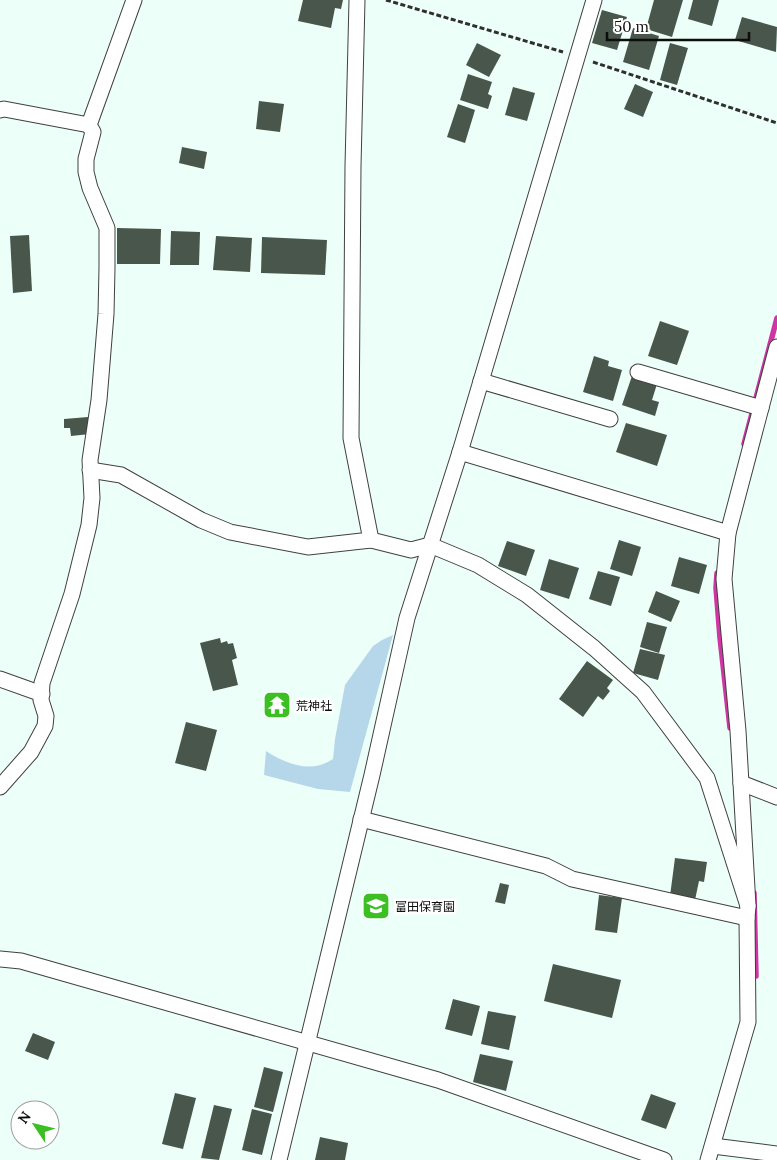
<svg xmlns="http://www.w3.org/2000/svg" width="777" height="1160" font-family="Lora,'Noto Sans JP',serif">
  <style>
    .green { fill: #b6d7ea }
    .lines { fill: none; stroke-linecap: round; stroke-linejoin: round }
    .stream { stroke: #cf36a4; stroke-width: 5.5 }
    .building { fill: #49564c }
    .minor-casing { stroke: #404040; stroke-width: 17 }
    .path { stroke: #2f2f2f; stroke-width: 3; stroke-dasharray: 5 2.5; stroke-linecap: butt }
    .minor { stroke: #fff; stroke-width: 15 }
    .labels { text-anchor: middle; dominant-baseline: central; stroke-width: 5; stroke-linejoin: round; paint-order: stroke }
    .poi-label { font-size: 12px; fill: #0d0d0d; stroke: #fff; text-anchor: start }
  </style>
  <rect width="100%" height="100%" fill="#edfff9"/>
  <path class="green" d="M393 635 350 792 318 789 264 775 266 751C286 764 311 774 333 759L335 739 345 685 373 646 382 640Z"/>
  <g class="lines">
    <g class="stream">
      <path d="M744 444 777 318"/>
      <path d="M717 573 716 588 720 638 730 728"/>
      <path d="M754 893 756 976"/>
    </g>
  </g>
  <g class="building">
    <path d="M303 0H343L341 9 335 8 331 28 298 21Z"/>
    <path d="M654 0H683L672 37 646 29Z"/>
    <path d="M693 0H719L712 26 688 19Z"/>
    <path d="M602 10 627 17 617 50 592 43Z"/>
    <path d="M742 17 777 27 776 52 735 40Z"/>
    <path d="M633 28 659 36 649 70 623 62Z"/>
    <path d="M477 43 501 55 489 77 466 65Z"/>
    <path d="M670 43 688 48 677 85 660 80Z"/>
    <path d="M468 74 492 82 488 94 492 96 488 109 460 100Z"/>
    <path d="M635 84 653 92 643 117 624 109Z"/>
    <path d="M513 87 535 93 527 121 505 115Z"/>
    <path d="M259 101 284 104 280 132 256 129Z"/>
    <path d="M458 104 475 110 465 143 447 137Z"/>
    <path d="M182 147 207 152 204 169 179 163Z"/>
    <path d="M117 228 161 229 160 264H117Z"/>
    <path d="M171 231 200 232 199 265H170Z"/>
    <path d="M29 235 32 291 13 293 10 236Z"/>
    <path d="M216 236 252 238 250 272 213 270Z"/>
    <path d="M262 237 327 240 325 275 261 273Z"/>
    <path d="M660 321 689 331 677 365 648 356Z"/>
    <path d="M594 356 609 361 608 366 622 370 613 401 583 392Z"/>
    <path d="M632 376 657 384 652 400 659 402 655 416 622 405Z"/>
    <path d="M88 417 90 434 71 436 70 428H64V419Z"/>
    <path d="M626 423 667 435 657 466 616 452Z"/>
    <path d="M619 540 641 547 632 576 610 569Z"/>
    <path d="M507 541 535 550 526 576 498 566Z"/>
    <path d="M679 557 707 565 699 594 671 586Z"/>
    <path d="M549 559 579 568 569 599 540 590Z"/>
    <path d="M598 571 620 577 611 606 589 599Z"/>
    <path d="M656 591 680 601 671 622 648 612Z"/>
    <path d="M647 622 667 627 659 653 640 647Z"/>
    <path d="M220 638 221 643 227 641 228 644 233 643 237 658 232 660 238 685 213 691 200 643Z"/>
    <path d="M640 649 665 655 658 680 633 673Z"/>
    <path d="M587 661 613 680 607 688 610 691 603 700 598 696 583 717 559 699Z"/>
    <path d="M275 696 285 698 284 701 288 702 286 712H282L281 716 271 714V710L265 708 267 700 273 702Z"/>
    <path d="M186 722 217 730 206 771 175 763Z"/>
    <path d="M675 858 707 862 704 882 699 881 695 900 670 896Z"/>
    <path d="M500 883 509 885 505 904 495 902Z"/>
    <path d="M599 895 622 898 617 933 595 930Z"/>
    <path d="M553 964 621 980 612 1018 544 1001Z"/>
    <path d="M453 999 480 1006 472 1036 445 1029Z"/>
    <path d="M488 1011 516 1016 509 1050 481 1044Z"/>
    <path d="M33 1033 55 1042 48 1060 25 1051Z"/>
    <path d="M480 1054 513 1061 506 1091 473 1082Z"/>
    <path d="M264 1067 283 1072 273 1112 254 1107Z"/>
    <path d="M175 1093 196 1098 183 1149 162 1144Z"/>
    <path d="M651 1094 676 1103 666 1129 641 1120Z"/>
    <path d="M214 1105 232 1109 219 1160 201 1158Z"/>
    <path d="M252 1109 272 1114 262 1155 242 1150Z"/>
    <path d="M320 1137 348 1143 345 1160H315Z"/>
  </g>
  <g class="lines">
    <defs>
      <g id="minor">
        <path d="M357 0 353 166 351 438 371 540"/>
        <path d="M0 110 4 109 89 125"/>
        <path d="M638 372 761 408"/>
        <path d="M481 381 610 419"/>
        <path d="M460 452 728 533"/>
        <path d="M90 470 121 475 201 520 230 532 308 547 371 540 411 550 430 545 478 565 527 595 594 648 643 692 707 778 748 906"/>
        <path d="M0 679 42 694"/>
        <path d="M741 783 777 797"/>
        <path d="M0 787 31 752 45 726 46 716 41 700 42 683 72 594 89 525 92 498 90 460 99 400 106 314 107 268V228L90 188 86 172V159L93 132 89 125 134 0"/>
        <path d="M361 819 546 866 572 879 747 918"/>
        <path d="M0 959 21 961 438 1080 664 1160"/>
        <path d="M713 1146 777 1154"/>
        <path d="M279 1160 372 775 407 618 460 452 594 0"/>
        <path d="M708 1160 748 1022 747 918 748 906 738 731 724 579 728 533 777 347"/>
      </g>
    </defs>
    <use href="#minor" class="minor-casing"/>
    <g class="path">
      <path d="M386 0 563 52"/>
      <path d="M593 62 777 123"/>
    </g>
    <use href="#minor" class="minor"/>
  </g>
  <defs>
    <symbol id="temple-square" viewBox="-11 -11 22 22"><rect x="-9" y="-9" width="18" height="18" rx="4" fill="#3cbf22" stroke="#fff"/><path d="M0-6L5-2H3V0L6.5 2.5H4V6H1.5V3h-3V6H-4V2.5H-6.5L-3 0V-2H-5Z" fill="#fff"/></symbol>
    <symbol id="school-square" viewBox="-11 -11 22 22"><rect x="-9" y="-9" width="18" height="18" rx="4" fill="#3cbf22" stroke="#fff"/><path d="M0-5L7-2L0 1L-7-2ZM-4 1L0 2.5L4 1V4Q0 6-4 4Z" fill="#fff"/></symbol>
  </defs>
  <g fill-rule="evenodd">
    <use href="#temple-square" x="261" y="689" width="32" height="32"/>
    <use href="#school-square" x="360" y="890" width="32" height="32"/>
  </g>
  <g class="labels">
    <g class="poi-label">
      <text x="296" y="705">荒神社</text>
      <text x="395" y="906">富田保育園</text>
    </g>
  </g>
  <g transform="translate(35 1125) rotate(305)"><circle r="24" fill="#ffffff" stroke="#9e9e9e"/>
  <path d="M0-4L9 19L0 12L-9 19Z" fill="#3cbf22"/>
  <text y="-8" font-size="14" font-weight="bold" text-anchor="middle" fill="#0d0d0d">N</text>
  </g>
  <path d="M607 32v8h142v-8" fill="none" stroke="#0d0d0d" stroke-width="2.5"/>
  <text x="614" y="32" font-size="15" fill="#0d0d0d" stroke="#ffffff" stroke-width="4" paint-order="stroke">50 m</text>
</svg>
